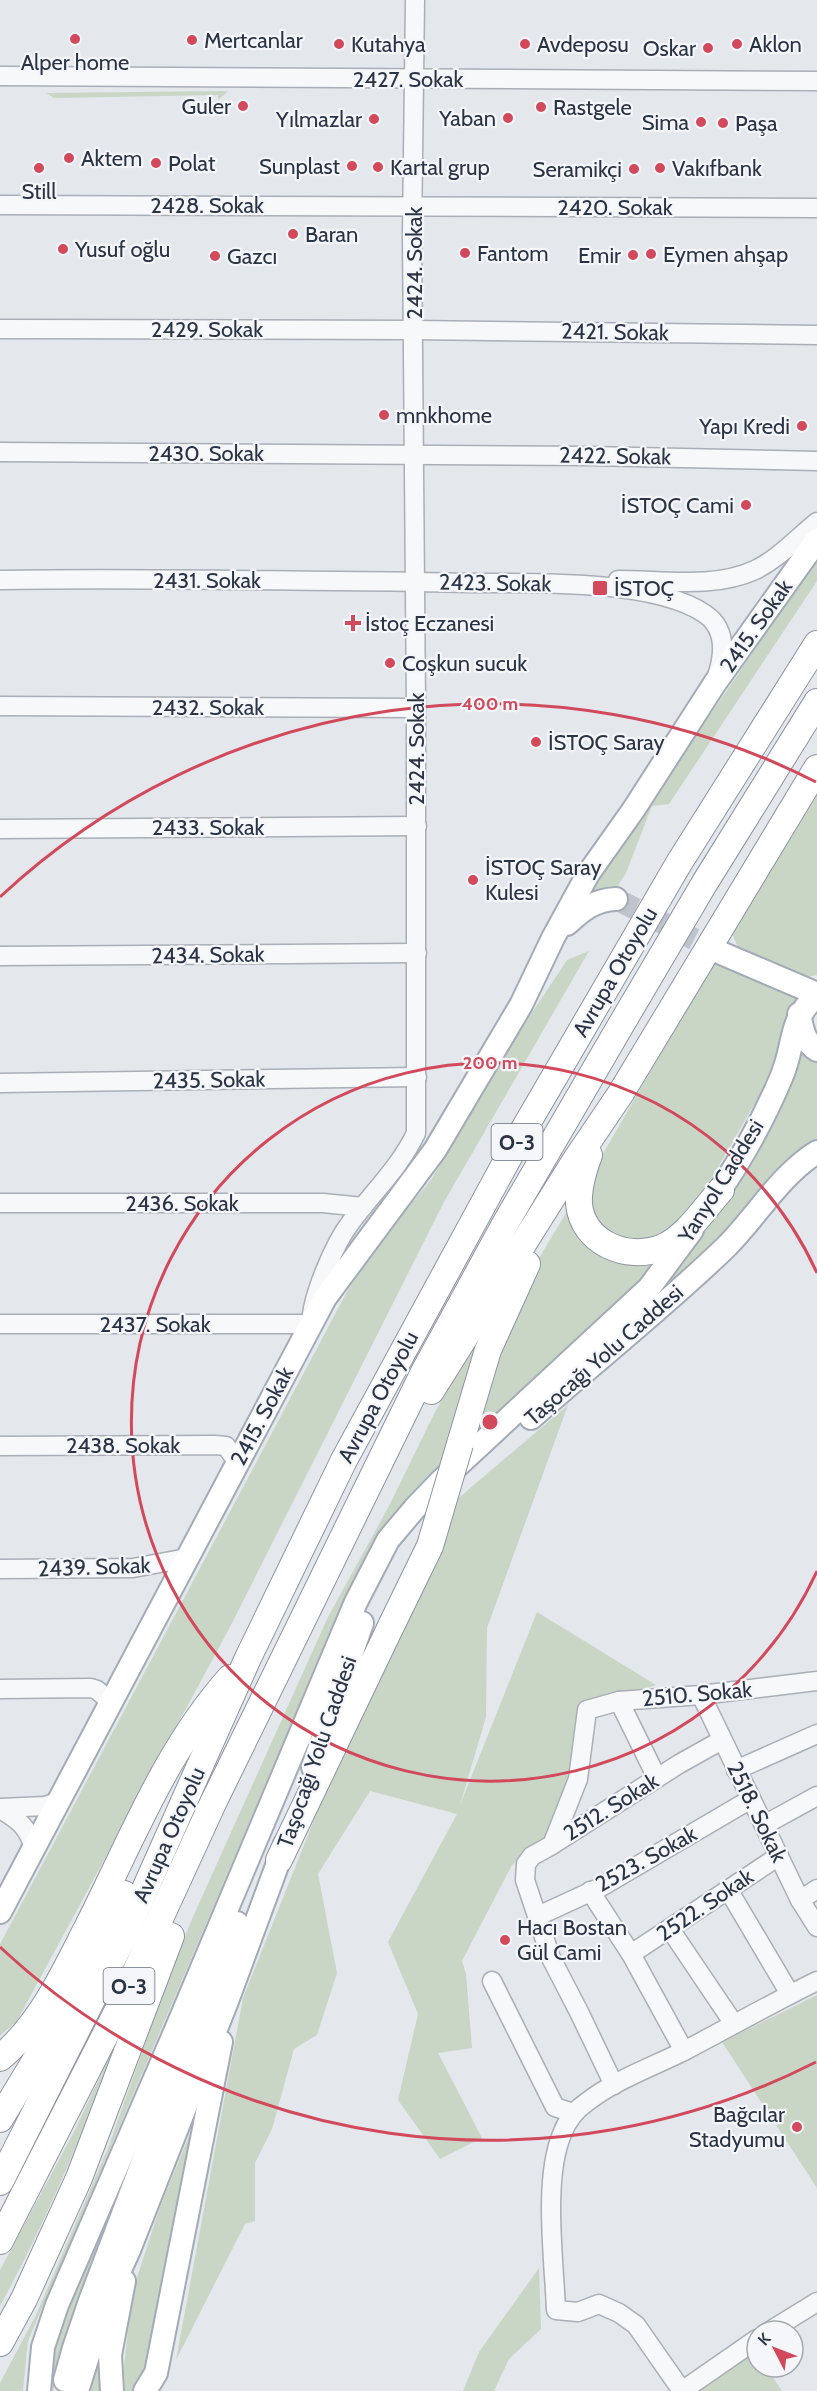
<svg xmlns="http://www.w3.org/2000/svg" width="817" height="2391" font-family="Cabin,sans-serif">
  <style>
    .green { fill: #c9d6c5 }
    .lines { fill: none; stroke-linecap: round; stroke-linejoin: round }
    .major-tunnel { stroke: #bfc3cb; stroke-width: 22; stroke-dasharray: 22 11; stroke-linecap: butt }
    .minor-casing { stroke: #a9aeb7; stroke-width: 21 }
    .major-casing { stroke: #a3abb8; stroke-width: 26 }
    .highway-casing { stroke: #8b94a3; stroke-width: 28 }
    .minor { stroke: #f7f8fa; stroke-width: 18 }
    .major { stroke: #fff; stroke-width: 22 }
    .highway { stroke: #fff; stroke-width: 26 }
    .highway-bridge-casing { stroke: #8b94a3; stroke-width: 28; stroke-linecap: butt }
    .highway-bridge { stroke: #fff; stroke-width: 26 }
    .ring { fill: none; stroke: #d1495b; stroke-width: 3 }
    .poi-dot { fill: #d1495b; stroke: #f4f6f9; stroke-width: 2 }
    .labels { text-anchor: middle; dominant-baseline: central; stroke-width: 4.5; stroke-linejoin: round; paint-order: stroke }
    .shield { fill: #f4f6f9; stroke: #676e7b; stroke-width: 1.5 }
    .shield-label { font-size: 21px; font-weight: bold; fill: #2b3445 }
    .poi-label { font-size: 22px; fill: #2b3445; stroke: #f4f6f9; text-anchor: start }
    .street-label { font-size: 22px; fill: #2b3445; stroke: #f4f6f9 }
    .centre { fill: #d1495b; stroke: #f4f6f9; stroke-width: 3 }
    .ring-label { font-size: 18px; text-anchor: middle; font-weight: bold; fill: #d1495b; stroke: #f4f6f9; stroke-width: 4.5; stroke-linejoin: round; paint-order: stroke }
  </style>
  <rect width="100%" height="100%" fill="#e4e7ec"/>
  <g class="green">
    <path d="M228 91 218 100V95L54 98 46 93Z"/>
    <path d="M817 559V581L669 804 652 806 626 873 615 890 605 889 588 893Z"/>
    <path d="M817 794V975L808 977 739 950 732 933Z"/>
    <path d="M589 951 444 1202 229 1629 17 2021 0 2036V1944L349 1288 378 1244 431 1180 508 1049 567 960Z"/>
    <path d="M717 956 796 998 784 1021 777 1065 703 1193 676 1224 648 1240 626 1239 603 1226 587 1204 589 1178Z"/>
    <path d="M803 1051 817 1057V1142L735 1229 657 1293 762 1133Z"/>
    <path d="M569 1208 574 1222 657 1259C605 1323 539 1377 477 1431L511 1318 542 1253Z"/>
    <path d="M486 1321 448 1455 404 1502 342 1605 28 2341 23 2391H0V2383L36 2315 108 2148 166 1984 192 1919 328 1617 389 1506 434 1414Z"/>
    <path d="M568 1405 487 1628 486 1717 460 1805 537 1612 656 1685 596 1705 576 1770 542 1842 512 1865 462 1961 466 1974 472 2048 438 2053 482 2138 440 2159 398 2100 418 2014 388 1942 457 1814 370 1791 318 1874 337 1973 317 2035 294 2049 272 2129 255 2163V2221L245 2224 176 2360 243 1998 324 1795 455 1501Z"/>
    <path d="M817 1995V2188L722 2042Z"/>
    <path d="M115 2045C82 2136 47 2220 0 2306V2270L74 2132Z"/>
    <path d="M169 2070 77 2312 53 2391H46L58 2320Z"/>
    <path d="M197 2116 151 2360 135 2391H125L124 2367 132 2293 159 2210Z"/>
    <path d="M539 2268 541 2329 509 2359 494 2391H463L479 2352Z"/>
    <path d="M106 2330 101 2391H85Z"/>
    <path d="M751 2345 757 2354V2367H766L782 2391H696Z"/>
  </g>
  <g class="lines">
    <path class="major-tunnel" d="M616 899 721 953"/>
    <defs>
      <g id="minor">
        <path d="M0 76 817 81"/>
        <path d="M0 205 817 208"/>
        <path d="M0 329 414 330 817 335"/>
        <path d="M0 452 589 456 817 461"/>
        <path d="M0 580C112 578 225 580 337 581 381 581 425 582 469 583 530 583 655 579 705 614 727 629 724 655 717 676"/>
        <path d="M618 580C663 580 714 589 755 570 778 559 797 538 817 522"/>
        <path d="M0 706 416 708"/>
        <path d="M0 829 417 826"/>
        <path d="M0 956 417 953"/>
        <path d="M0 1083 417 1077"/>
        <path d="M0 1203H323L363 1207"/>
        <path d="M0 1324H311C312 1296 334 1244 351 1222 373 1192 400 1167 416 1133V708L412 234 415 0"/>
        <path d="M0 1446 215 1445 226 1446 238 1463"/>
        <path d="M0 1569 133 1568 187 1558"/>
        <path d="M0 1689 91 1688 97 1690 112 1703"/>
        <path d="M701 1695 800 1900 817 1927"/>
        <path d="M619 1701 657 1778"/>
        <path d="M722 1740 679 1764 552 1845 578 1779 587 1710 619 1701 701 1695 817 1681"/>
        <path d="M736 1770 817 1734"/>
        <path d="M0 1808 45 1806 57 1802"/>
        <path d="M0 1809C18 1819 28 1827 34 1848"/>
        <path d="M764 1825 817 1796"/>
        <path d="M552 1845 532 1856 526 1864 525 1880 551 1958 579 2012 614 2085"/>
        <path d="M590 1891 631 1954 684 2051"/>
        <path d="M729 1891 790 1994"/>
        <path d="M800 1900 817 1889"/>
        <path d="M538 1916 601 1887 751 1799"/>
        <path d="M670 1929 734 2024"/>
        <path d="M631 1954 779 1856"/>
        <path d="M492 1981 555 2107 573 2113"/>
        <path d="M770 2331 817 2302"/>
        <path d="M682 2391 636 2325 619 2313 599 2304 578 2312 556 2310C554 2260 543 2179 562 2134 567 2121 575 2110 587 2102 615 2080 652 2067 684 2051 728 2028 772 2003 817 1981"/>
        <path d="M682 2391 757 2339"/>
      </g>
      <g id="major">
        <path d="M567 924C582 910 594 900 616 899"/>
        <path d="M721 953 817 994"/>
        <path d="M799 1014C802 1028 804 1042 817 1050"/>
        <path d="M711 1203C738 1165 763 1121 781 1078 796 1044 787 1022 817 995"/>
        <path d="M531 1418C595 1361 664 1307 726 1247 757 1216 780 1175 817 1152"/>
        <path d="M313 1767 362 1623"/>
        <path d="M0 1912 325 1298 435 1150 521 1005 553 938 588 874 634 809 715 683 817 540"/>
        <path d="M65 2380 74 2348 90 2301 183 2056 237 1923"/>
        <path d="M39 2391 43 2347 57 2305 175 2032 356 1602 388 1540 415 1508 442 1480 649 1288 692 1230"/>
        <path d="M77 2391 104 2305 129 2250 227 2001 285 1844"/>
        <path d="M112 2391 110 2355 124 2281"/>
        <path d="M145 2391 156 2373 221 2042"/>
      </g>
      <g id="highway">
        <path d="M589 1155C583 1171 578 1187 579 1204 583 1243 627 1261 661 1248 686 1238 704 1209 721 1190"/>
        <path d="M431 1391 577 1158 621 1093 817 768"/>
        <path d="M460 1444 488 1350 527 1264"/>
        <path d="M279 1860 392 1624"/>
        <path d="M0 2058C40 2025 63 1975 86 1930 130 1844 165 1751 230 1678"/>
        <path d="M0 2119 85 1978 124 1894"/>
        <path d="M0 2182 125 1934 248 1658 344 1460 524 1129 679 863 817 644"/>
        <path d="M0 2241 119 2008 213 1803 424 1372 505 1224 618 1030 704 884 817 702"/>
        <path d="M0 2343 24 2299 79 2178 171 1936"/>
      </g>
    </defs>
    <use href="#minor" class="minor-casing"/>
    <use href="#major" class="major-casing"/>
    <use href="#highway" class="highway-casing"/>
    <use href="#minor" class="minor"/>
    <use href="#major" class="major"/>
    <use href="#highway" class="highway"/>
    <defs>
      <path id="highway-bridge" d="M392 1624 430 1546 460 1444"/>
    </defs>
    <use href="#highway-bridge" class="highway-bridge-casing"/>
    <use href="#highway-bridge" class="highway-bridge"/>
  </g>
  <g class="ring">
    <path d="M817 1571A359 359 0 1 1 817 1273"/>
    <path d="M816 2062A718 718 0 0 1 0 1947M0 897A718 718 0 0 1 816 782"/>
  </g>
  <g class="poi-dot">
    <circle cx="75" cy="39" r="6"/>
    <circle cx="192" cy="40" r="6"/>
    <circle cx="339" cy="44" r="6"/>
    <circle cx="525" cy="44" r="6"/>
    <circle cx="737" cy="44" r="6"/>
    <circle cx="708" cy="48" r="6"/>
    <circle cx="243" cy="106" r="6"/>
    <circle cx="541" cy="107" r="6"/>
    <circle cx="508" cy="118" r="6"/>
    <circle cx="374" cy="119" r="6"/>
    <circle cx="701" cy="122" r="6"/>
    <circle cx="723" cy="123" r="6"/>
    <circle cx="69" cy="158" r="6"/>
    <circle cx="156" cy="163" r="6"/>
    <circle cx="352" cy="166" r="6"/>
    <circle cx="378" cy="167" r="6"/>
    <circle cx="39" cy="168" r="6"/>
    <circle cx="660" cy="168" r="6"/>
    <circle cx="634" cy="169" r="6"/>
    <circle cx="293" cy="234" r="6"/>
    <circle cx="63" cy="249" r="6"/>
    <circle cx="465" cy="253" r="6"/>
    <circle cx="651" cy="254" r="6"/>
    <circle cx="633" cy="255" r="6"/>
    <circle cx="215" cy="256" r="6"/>
    <circle cx="384" cy="415" r="6"/>
    <circle cx="802" cy="426" r="6"/>
    <circle cx="746" cy="505" r="6"/>
    <rect x="592" y="580" width="16" height="16" rx="3"/>
    <path d="M350 614h6v6h6v6h-6v6h-6v-6h-6v-6h6z"/>
    <circle cx="390" cy="663" r="6"/>
    <circle cx="536" cy="742" r="6"/>
    <circle cx="473" cy="880" r="6"/>
    <circle cx="505" cy="1940" r="6"/>
    <circle cx="797" cy="2127" r="6"/>
  </g>
  <g class="labels">
    <g class="shield">
      <rect x="491.5" y="1124" width="51" height="36" rx="4.5"/>
      <rect x="103.5" y="1968" width="51" height="36" rx="4.5"/>
    </g>
    <g class="shield-label">
      <text x="517" y="1142">O-3</text>
      <text x="129" y="1986">O-3</text>
    </g>
    <g class="poi-label">
      <text x="204" y="40">Mertcanlar</text>
      <text x="351" y="44">Kutahya</text>
      <text x="537" y="44">Avdeposu</text>
      <text x="749" y="44">Aklon</text>
      <text x="696" y="48" text-anchor="end">Oskar</text>
      <text x="75" y="62" text-anchor="middle">Alper home</text>
      <text x="231" y="106" text-anchor="end">Guler</text>
      <text x="553" y="107">Rastgele</text>
      <text x="496" y="118" text-anchor="end">Yaban</text>
      <text x="362" y="119" text-anchor="end">Yılmazlar</text>
      <text x="689" y="122" text-anchor="end">Sima</text>
      <text x="735" y="123">Paşa</text>
      <text x="81" y="158">Aktem</text>
      <text x="168" y="163">Polat</text>
      <text x="340" y="166" text-anchor="end">Sunplast</text>
      <text x="390" y="167">Kartal grup</text>
      <text x="672" y="168">Vakıfbank</text>
      <text x="622" y="169" text-anchor="end">Seramikçi</text>
      <text x="39" y="191" text-anchor="middle">Still</text>
      <text x="305" y="234">Baran</text>
      <text x="75" y="249">Yusuf oğlu</text>
      <text x="477" y="253">Fantom</text>
      <text x="663" y="254">Eymen ahşap</text>
      <text x="621" y="255" text-anchor="end">Emir</text>
      <text x="227" y="256">Gazcı</text>
      <text x="396" y="415">mnkhome</text>
      <text x="790" y="426" text-anchor="end">Yapı Kredi</text>
      <text x="734" y="505" text-anchor="end">İSTOÇ Cami</text>
      <text x="614" y="588">İSTOÇ</text>
      <text x="365" y="623">İstoç Eczanesi</text>
      <text x="402" y="663">Coşkun sucuk</text>
      <text x="548" y="742">İSTOÇ Saray</text>
      <text x="485" y="867">İSTOÇ Saray<tspan x="485" dy="25">Kulesi</tspan></text>
      <text x="517" y="1927">Hacı Bostan<tspan x="517" dy="25">Gül Cami</tspan></text>
      <text x="785" y="2114" text-anchor="end">Bağcılar<tspan x="785" dy="25">Stadyumu</tspan></text>
    </g>
    <g class="street-label">
      <text x="408" y="79">2427. Sokak</text>
      <text x="207" y="205">2428. Sokak</text>
      <text x="615" y="207">2420. Sokak</text>
      <text transform="translate(414 263) rotate(-90)">2424. Sokak</text>
      <text x="207" y="329">2429. Sokak</text>
      <text transform="translate(615 332) rotate(1)">2421. Sokak</text>
      <text x="206" y="453">2430. Sokak</text>
      <text transform="translate(615 456) rotate(1)">2422. Sokak</text>
      <text x="207" y="580">2431. Sokak</text>
      <text transform="translate(495 583) rotate(1)">2423. Sokak</text>
      <text transform="translate(756 626) rotate(-55)">2415. Sokak</text>
      <text x="208" y="707">2432. Sokak</text>
      <text transform="translate(416 749) rotate(-90)">2424. Sokak</text>
      <text x="208" y="827">2433. Sokak</text>
      <text transform="translate(208 955) rotate(-1)">2434. Sokak</text>
      <text transform="translate(615 972) rotate(-60)">Avrupa Otoyolu</text>
      <text transform="translate(209 1080) rotate(-1)">2435. Sokak</text>
      <text transform="translate(721 1181) rotate(-58)">Yanyol Caddesi</text>
      <text x="182" y="1203">2436. Sokak</text>
      <text x="155" y="1324">2437. Sokak</text>
      <text transform="translate(604 1355) rotate(-41)">Taşocağı Yolu Caddesi</text>
      <text transform="translate(378 1397) rotate(-62)">Avrupa Otoyolu</text>
      <text transform="translate(262 1416) rotate(-62)">2415. Sokak</text>
      <text x="123" y="1445">2438. Sokak</text>
      <text transform="translate(94 1567) rotate(-2)">2439. Sokak</text>
      <text transform="translate(697 1694) rotate(-5)">2510. Sokak</text>
      <text transform="translate(317 1752) rotate(-71)">Taşocağı Yolu Caddesi</text>
      <text transform="translate(611 1807) rotate(-32)">2512. Sokak</text>
      <text transform="translate(757 1812) rotate(64)">2518. Sokak</text>
      <text transform="translate(169 1835) rotate(-66)">Avrupa Otoyolu</text>
      <text transform="translate(646 1859) rotate(-29)">2523. Sokak</text>
      <text transform="translate(705 1905) rotate(-34)">2522. Sokak</text>
    </g>
  </g>
  <circle cx="490" cy="1422" r="9" class="centre"/>
  <g class="ring-label">
    <text x="490" y="710">400 m</text>
    <text x="490" y="1069">200 m</text>
  </g>
  <g transform="translate(775 2349) rotate(312)"><circle r="28" fill="#f4f6f9" stroke="#a4a8b1" stroke-width="1.5"/>
  <path d="M0-4.5L10 22L0 15L-10 22Z" fill="#d1495b"/>
  <text y="-9" font-size="16" font-weight="bold" text-anchor="middle" fill="#2b3445">K</text>
  </g>
</svg>
